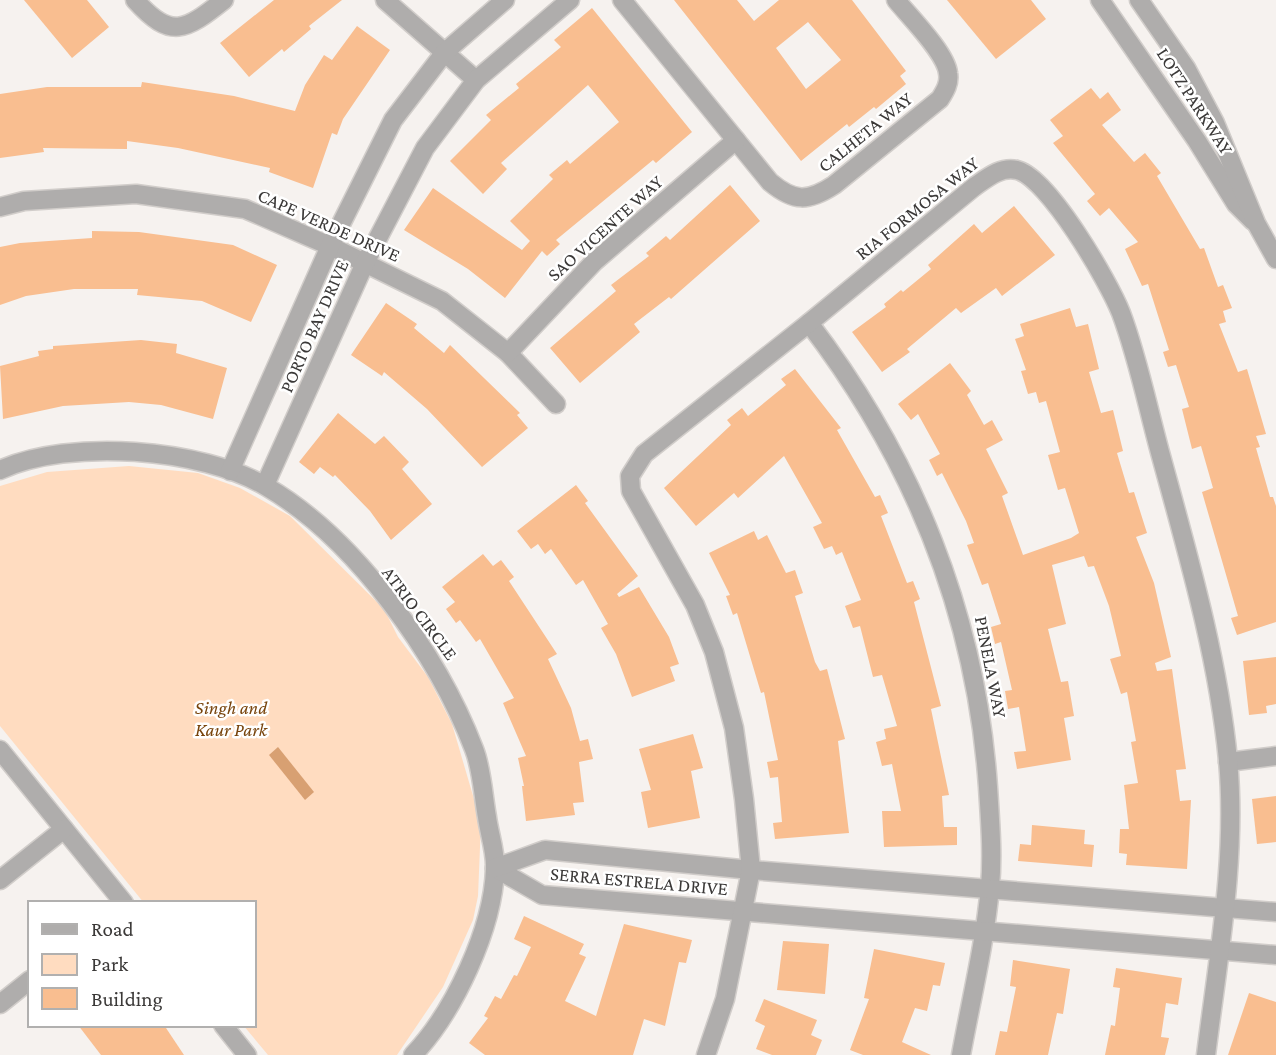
<svg xmlns="http://www.w3.org/2000/svg" width="1276" height="1055" font-family="'Crimson Pro',serif">
  <style>
    .green { fill: #ffdcc0 }
    .water { fill: #d8a072 }
    .building { fill: #f9be90; fill-rule: evenodd }
    .lines { fill: none; stroke-linecap: round; stroke-linejoin: round }
    .street-casing { stroke: #d1cdca; stroke-width: 21 }
    .street { stroke: #afadac; stroke-width: 18 }
    .labels { text-anchor: middle; dominant-baseline: central; stroke-width: 5; stroke-linejoin: round; paint-order: stroke }
    .street-label { font-size: 19px; fill: #3b3938; stroke: #fff }
    .park-label { font-size: 19px; font-style: italic; fill: #77430b; stroke: #fff }
  </style>
  <rect width="100%" height="100%" fill="#f6f2ef"/>
  <path class="green" d="M129 466 198 473 240 488 290 516 384 609 398 637 428 677 452 724 481 823 478 896 473 920 443 987 397 1055H268L243 1025H254V903H144L0 726V486L47 472Z"/>
  <path class="water" d="M278 747 314 792 305 800 269 755Z"/>
  <g class="building">
    <path d="M24 0H87L109 27 72 58Z"/>
    <path d="M274 0H342L309 26 311 29 284 52 282 49 249 77 220 43Z"/>
    <path d="M674 0H737L754 21 779 0H852L906 71 900 76 906 84 876 109 874 107 849 127 847 124 801 161ZM808 22 841 60 806 89 776 48Z"/>
    <path d="M947 0H1031L1046 19 996 59Z"/>
    <path d="M592 8 692 132 656 163 653 160 556 240 560 244 547 256 542 251 505 298 468 269 404 230 433 188 522 250 530 241 510 221 553 179 549 175 567 160 570 164 619 122 588 85 501 163 507 169 483 194 450 161 491 120 486 115 519 88 516 84 561 47 554 40Z"/>
    <path d="M357 26 390 50 343 119 337 135 332 133 313 188 269 172 270 168 178 148 127 141V149L43 148 44 152 0 158V94L47 87H141L142 82 234 96 295 111 305 85 324 55 332 60Z"/>
    <path d="M1091 88 1100 99 1108 92 1121 110 1102 125 1134 162 1145 153 1161 173 1157 176 1200 249 1204 248 1218 287 1223 285 1232 308 1223 311 1226 322 1219 324 1238 372 1247 369 1266 434 1256 436 1260 447 1256 448 1270 497H1273L1276 506V622L1237 635 1231 618 1238 616 1202 492 1213 488 1201 446 1192 449 1182 409 1189 407 1176 365 1168 367 1163 352 1169 350 1148 284 1142 286 1125 249 1138 242 1109 208 1100 216 1087 201 1095 194 1053 143 1063 136 1050 120Z"/>
    <path d="M730 185 760 221 671 299 669 297 634 324 640 332 580 383 550 348 616 291 611 285 649 256 646 253 666 236 670 240Z"/>
    <path d="M1014 206 1055 255 1002 296 996 288 961 313 956 308 907 349 910 352 882 372 852 332 886 307 884 304 901 290 903 292 931 269 928 265 974 224 982 233Z"/>
    <path d="M92 231 139 232 233 245 277 265 251 322 202 301 137 295 138 289H74L26 296 0 305V247L20 243 92 238Z"/>
    <path d="M386 303 417 324 414 328 444 353 450 345 520 413 517 415 528 428 482 467 427 409 384 372 382 376 351 355Z"/>
    <path d="M1070 308 1076 327 1088 324 1099 369 1089 372 1101 413 1113 410 1123 451 1117 453 1129 493 1134 492 1147 533 1136 537 1154 583 1171 657 1155 663 1157 671 1172 669 1186 769 1176 770 1180 801 1191 800 1187 869 1126 865 1127 854 1119 853 1120 829H1129L1124 785 1138 783 1131 742 1136 741 1127 692 1121 694 1110 659 1121 656 1109 606 1094 566 1088 567 1084 556 1052 565 1066 624 1048 629 1061 682 1068 681 1074 716 1064 718 1071 760 1017 769 1014 752 1026 751 1019 707 1008 709 1005 691 1012 690 1001 642 995 644 991 627 1001 624 988 583 982 585 967 545 974 543 966 521 942 473 937 476 929 460 940 454 918 414 911 420 898 404 950 363 971 391 967 395 984 425 992 420 1003 440 986 449 1008 493 1002 496 1023 555 1071 538 1079 533 1065 488 1058 490 1048 455 1060 452 1046 401 1039 403 1036 392 1028 394 1021 371 1026 370 1015 339 1024 336 1020 324Z"/>
    <path d="M141 340 177 344 176 353 227 368 213 419 161 405 129 402 63 406 3 419 0 366 39 356 38 351 53 349V346Z"/>
    <path d="M795 369 841 428 837 430 875 497 880 495 888 513 881 516 907 583 913 581 920 599 914 602 941 706 931 709 949 795 942 796 944 827H957V845L884 847 882 811H901L892 764 882 766 876 742 886 739 884 729 897 726 882 675 873 677 860 626 853 628 845 606 861 600 842 552 836 555 832 546 824 549 813 527 822 523 784 456 738 498 734 493 696 526 664 488 731 425 727 420 742 408 748 416 786 385 781 379Z"/>
    <path d="M338 413 375 444 384 436 409 462 402 469 432 504 391 540 370 511 335 475 333 477 320 467 314 474 299 462Z"/>
    <path d="M576 485 588 501 585 503 638 576 617 594 619 597 639 587 669 637 679 664 670 667 675 681 632 697 616 654 601 628 608 624 583 580 576 585 551 549 545 554 538 544 531 549 517 531Z"/>
    <path d="M754 531 758 540 767 535 786 573 795 570 803 593 795 596 815 662 820 671 827 669 845 739 838 741 849 833 775 839 773 823 782 822 778 777 770 778 767 762 778 760 764 692 761 693 737 613 733 615 726 596 730 595 709 553Z"/>
    <path d="M483 554 493 566 501 560 514 577 509 581 557 654 548 659 571 708 580 741 588 739 593 759 579 762 584 802 573 803 575 815 526 821 522 786H524L518 758 526 756 503 703 514 698 480 639 476 642 460 620 456 623 446 609 455 602 442 587Z"/>
    <path d="M1276 657V704L1266 706 1267 713 1249 715 1243 661Z"/>
    <path d="M693 734 703 768 691 771 700 818 648 828 641 792 651 790 639 749Z"/>
    <path d="M1276 796V842L1257 844 1252 799Z"/>
    <path d="M1032 825 1085 830 1084 844 1094 845 1092 867 1018 861 1020 844 1031 845Z"/>
    <path d="M524 916 584 944 579 954 586 957 565 1001 596 1016 624 924 692 940 686 963 679 962 665 1026 644 1019 633 1055H485L469 1043 488 1018 484 1016 495 996 501 999 514 975 517 976 531 947 514 939Z"/>
    <path d="M783 941 829 944 825 994 777 990Z"/>
    <path d="M874 949 945 963 940 986 933 985 927 1011 915 1008 902 1042 931 1055H863L850 1050 869 999 864 998Z"/>
    <path d="M1013 960 1070 969 1063 1014 1057 1013 1048 1055H995L1000 1031 1007 1032 1016 987 1010 986Z"/>
    <path d="M1116 968 1182 978 1178 1005 1166 1003 1161 1037 1169 1038 1165 1055H1105L1111 1025 1115 1026 1120 988 1113 987Z"/>
    <path d="M1249 993 1276 1002V1055H1228Z"/>
    <path d="M764 999 817 1020 811 1035 822 1040 816 1055H772L756 1049 765 1026 755 1021Z"/>
    <path d="M78 1025H164L184 1055H101Z"/>
  </g>
  <g class="lines">
    <defs>
      <g id="street">
        <path d="M135 0C171 40 185 31 224 0"/>
        <path d="M385 0 476 80"/>
        <path d="M622 0 770 182C794 202 808 202 834 185L940 99C945 91 950 83 948 73 946 53 909 16 896 0"/>
        <path d="M1100 0 1197 141 1236 204 1253 221"/>
        <path d="M1139 0 1186 68 1215 123 1256 223 1276 259"/>
        <path d="M0 207 24 201 136 194 245 209 330 246 442 301 508 353 556 404"/>
        <path d="M809 323C913 459 976 615 988 787 990 820 993 854 990 887 985 943 971 1000 961 1055"/>
        <path d="M508 353 594 262 736 140"/>
        <path d="M0 470C70 438 201 448 267 487 356 539 438 655 474 749 482 769 483 795 487 817 489 833 496 852 495 869 493 929 454 1012 413 1055"/>
        <path d="M230 471 330 246 393 120 445 52 505 0"/>
        <path d="M265 485 365 263 425 148 476 80 570 0"/>
        <path d="M0 750 124 903"/>
        <path d="M1228 762 1276 756"/>
        <path d="M495 868 542 895 1276 955"/>
        <path d="M495 868 545 850 751 870 1276 912"/>
        <path d="M0 880 64 829"/>
        <path d="M0 1004 30 980"/>
        <path d="M223 1025 247 1055"/>
        <path d="M706 1055 725 999 751 870 744 799 734 728 714 652 695 605 631 491 630 476 644 454 809 323 974 187C987 178 1001 166 1017 170 1048 177 1109 282 1121 313 1138 358 1148 409 1161 456 1188 555 1218 657 1228 760 1237 858 1218 958 1206 1055"/>
      </g>
    </defs>
    <use href="#street" class="street-casing"/>
    <use href="#street" class="street"/>
  </g>
  <g class="labels">
    <g class="street-label">
      <text transform="translate(1195 101) rotate(57)">LOTZ PARKWAY</text>
      <text transform="translate(865 132) rotate(-39)">CALHETA WAY</text>
      <text transform="translate(917 208) rotate(-39)">RIA FORMOSA WAY</text>
      <text transform="translate(329 225) rotate(24)">CAPE VERDE DRIVE</text>
      <text transform="translate(605 228) rotate(-42)">SAO VICENTE WAY</text>
      <text transform="translate(314 326) rotate(-66)">PORTO BAY DRIVE</text>
      <text transform="translate(420 613) rotate(53)">ATRIO CIRCLE</text>
      <text transform="translate(991 667) rotate(79)">PENELA WAY</text>
      <text transform="translate(639 881) rotate(5)">SERRA ESTRELA DRIVE</text>
    </g>
    <g class="park-label">
      <text x="231" y="707">Singh and<tspan x="231" dy="22">Kaur Park</tspan></text>
    </g>
  </g>
  <rect x="28" y="901" width="228" height="126" fill="#ffffff" stroke="#b1b0af" stroke-width="2"/>
  <rect x="42" y="924" width="35" height="10" fill="#afadac" stroke="#b1b0af" stroke-width="2"/>
  <text x="91" y="936" font-size="21" fill="#3b3938">Road</text>
  <rect x="42" y="954" width="35" height="21" fill="#ffdcc0" stroke="#b1b0af" stroke-width="2"/>
  <text x="91" y="971" font-size="21" fill="#3b3938">Park</text>
  <rect x="42" y="988" width="35" height="21" fill="#f9be90" stroke="#b1b0af" stroke-width="2"/>
  <text x="91" y="1006" font-size="21" fill="#3b3938">Building</text>
</svg>
